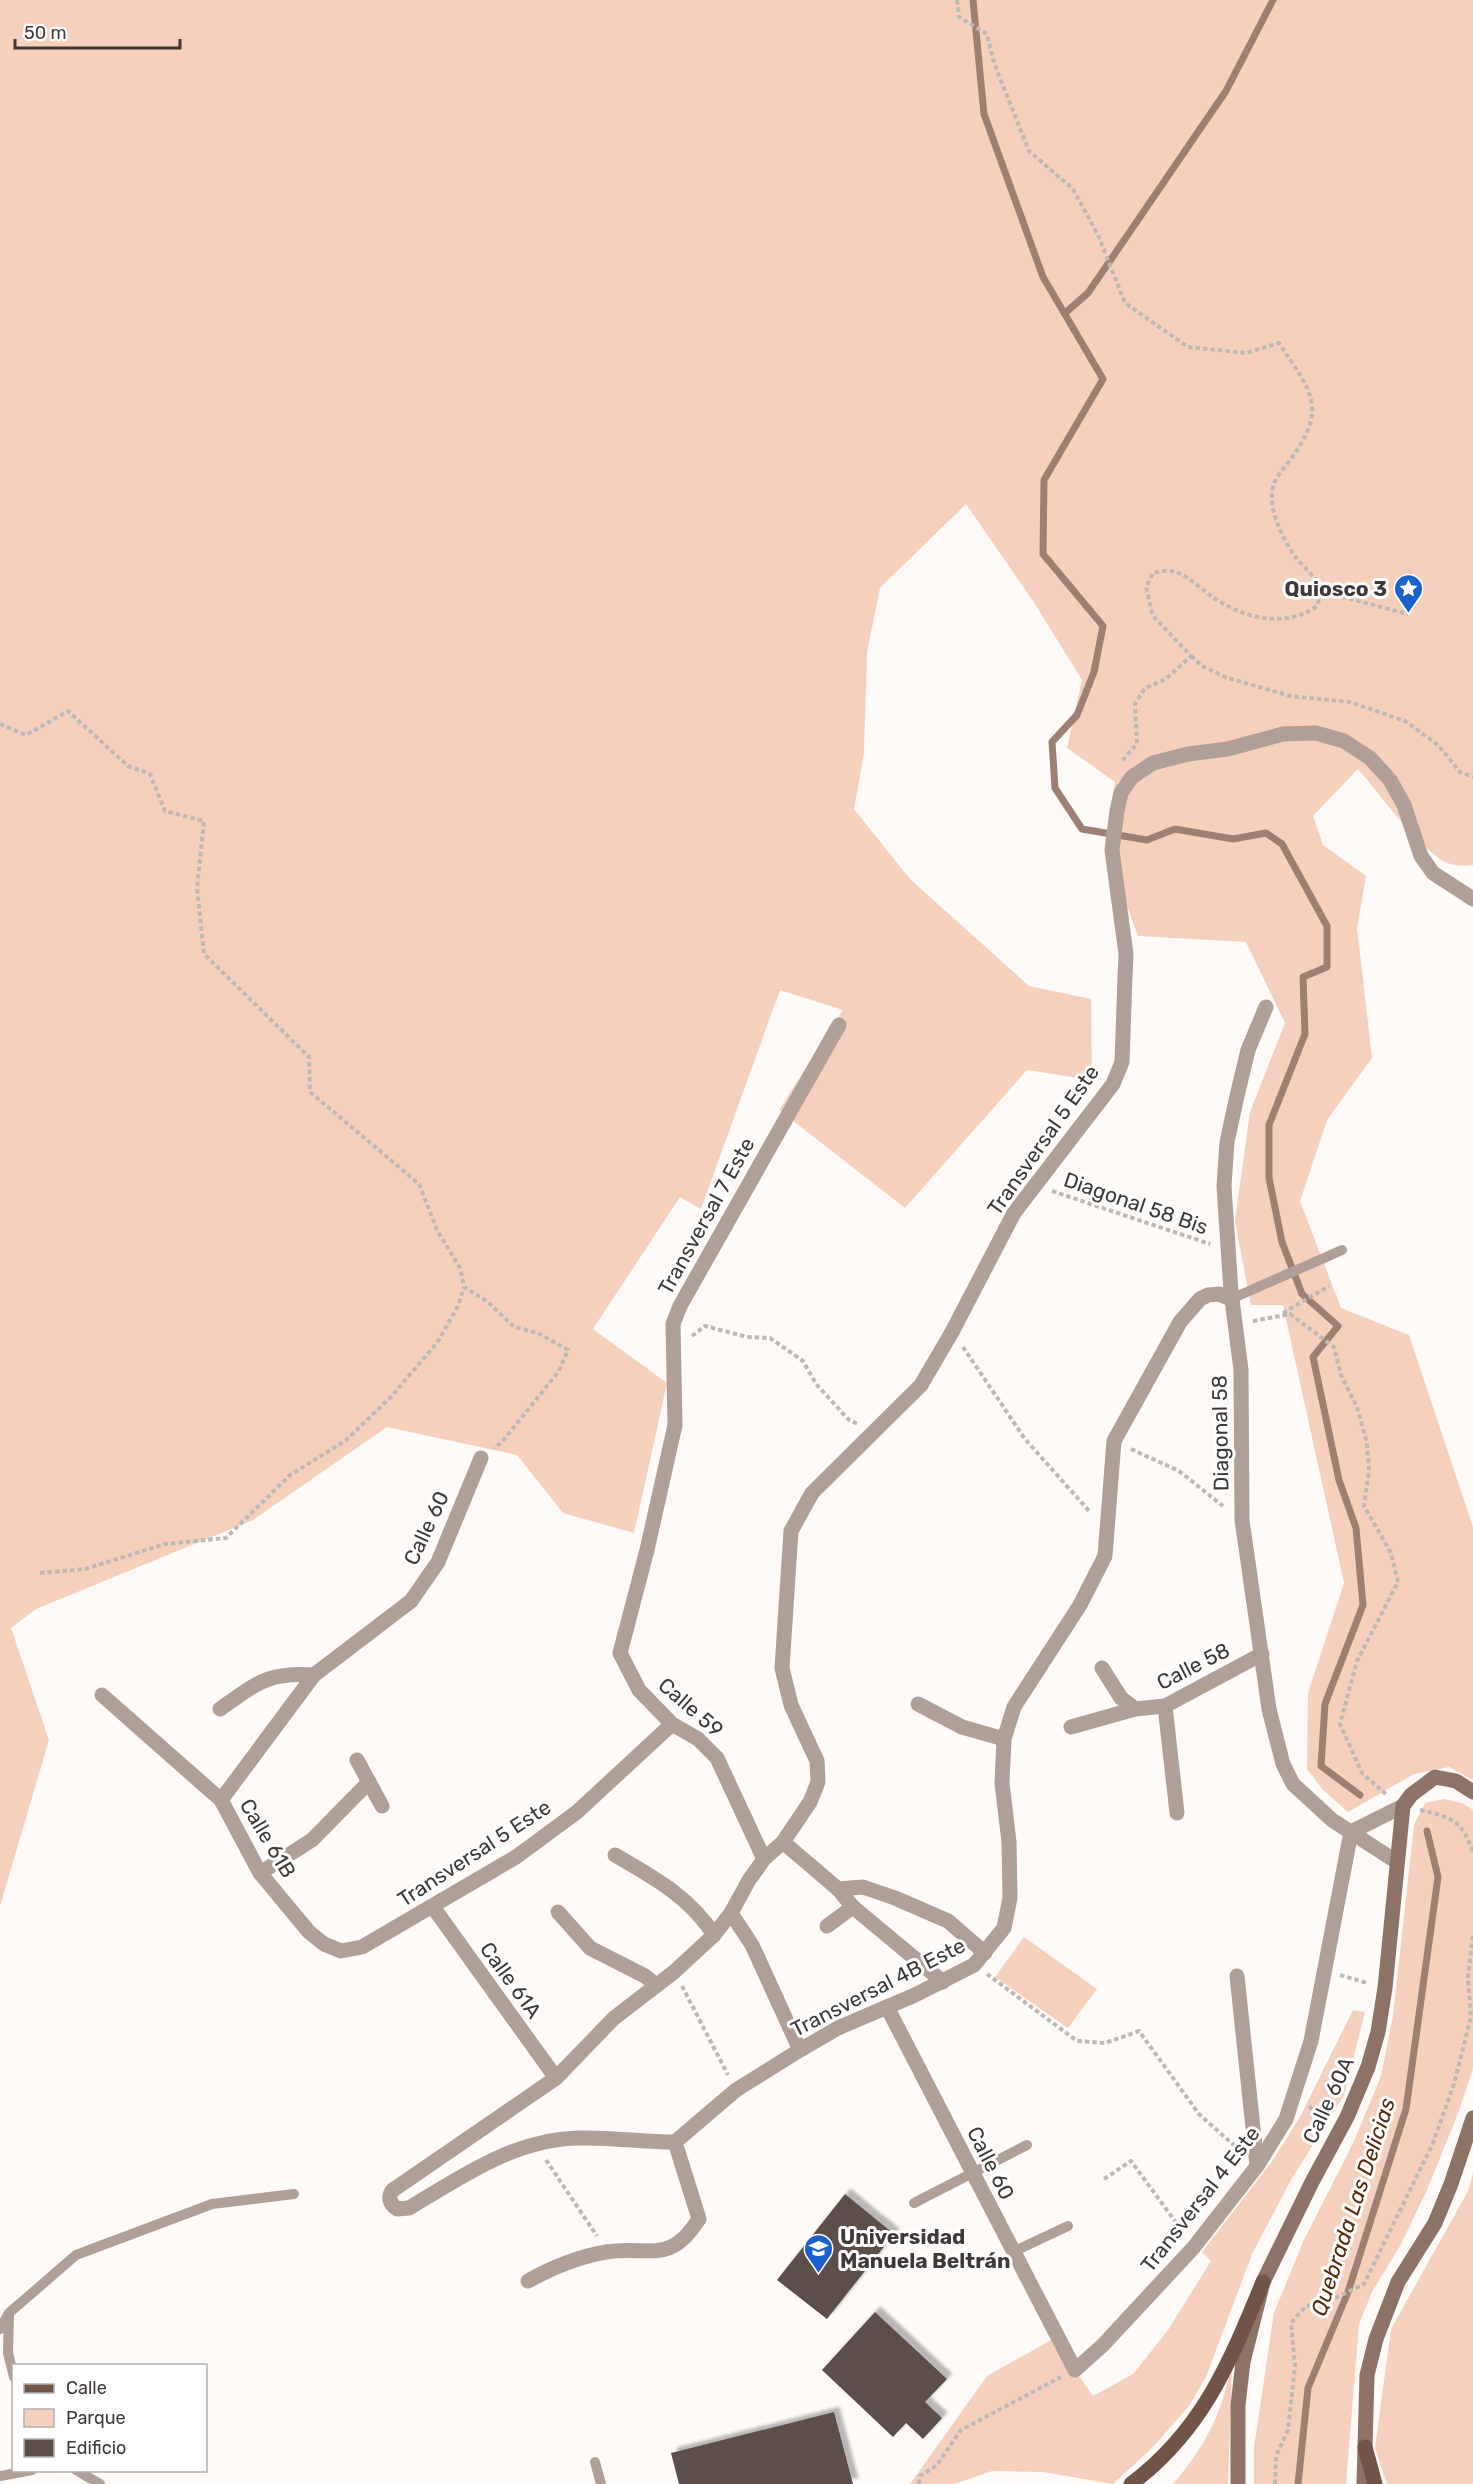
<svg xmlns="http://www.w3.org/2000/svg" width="1473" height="2484" font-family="Rubik,sans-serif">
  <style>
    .green { fill: #f4d0bd }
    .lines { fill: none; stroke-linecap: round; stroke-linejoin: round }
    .stream { stroke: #9d8072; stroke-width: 7 }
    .building { fill: #5b4f48; filter: url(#shadow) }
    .path { stroke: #bcb8b6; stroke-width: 4; stroke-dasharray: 4.5 3; stroke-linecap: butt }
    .lane { stroke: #b09f96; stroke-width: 10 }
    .street { stroke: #b09f96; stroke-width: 15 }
    .secondary { stroke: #8c7366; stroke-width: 15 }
    .primary { stroke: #715445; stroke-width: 15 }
    .labels { text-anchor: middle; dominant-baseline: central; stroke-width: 6; stroke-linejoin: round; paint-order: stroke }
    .poi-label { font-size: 21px; font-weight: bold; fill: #3e3936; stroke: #fff; text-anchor: end }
    .street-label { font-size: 21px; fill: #3e3936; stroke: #fff }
    .water-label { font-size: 22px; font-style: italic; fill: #5a2908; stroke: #fff }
  </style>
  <defs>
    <filter id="shadow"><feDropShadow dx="5.5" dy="-5.5" stdDeviation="1.5" flood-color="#0004"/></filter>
  </defs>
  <rect width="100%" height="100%" fill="#fdfaf8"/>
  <g class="green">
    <path d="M0 0H1473V865C1462 867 1446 865 1437 857 1407 833 1383 798 1358 769L1313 816 1323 845 1366 876 1357 928 1372 1058 1327 1120 1300 1201 1341 1308 1409 1335 1473 1527V1780L1449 1767 1414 1774 1348 1812 1323 1790 1307 1769 1308 1693 1344 1583 1283 1305H1251L1235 1221 1250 1112 1285 1023 1246 942 1138 936 1106 848 1115 782 1067 748 1082 680 1033 601 966 504 880 588 867 652 864 753 854 809 910 879 1029 986 1091 999 1092 1080 1027 1070 905 1208 779 1110 843 1010 780 990 701 1209 680 1197 593 1329 667 1383 634 1533 563 1513 517 1455 387 1427 253 1520 36 1609 11 1628 49 1740 0 1906Z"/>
    <path d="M1444 1799 1462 1803 1473 1810V2069L1457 2116 1427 2190 1400 2246 1372 2292 1359 2324 1346 2484H1254V2447L1274 2313 1303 2242 1354 2141 1381 2076 1393 2016 1414 1825 1425 1803Z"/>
    <path d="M1024 1937 1097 1989 1068 2028 995 1977Z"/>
    <path d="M1353 2010 1365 2012 1344 2095 1291 2180 1252 2254 1206 2377 1189 2406 1151 2449 1113 2484 1043 2472 992 2471 954 2484H910L987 2376 1053 2339 1093 2396 1133 2374 1168 2330 1211 2261 1202 2252 1273 2160 1300 2117Z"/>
    <path d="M1473 2173V2484H1387L1375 2448 1391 2329 1468 2191Z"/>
    <path d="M1232 2364 1228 2484H1173C1207 2444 1221 2415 1232 2364Z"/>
  </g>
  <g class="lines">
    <g class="stream">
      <path d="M973 0 984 114 1043 277 1103 379 1044 480 1043 554 1103 626 1094 672 1077 715 1052 742 1055 788 1082 829 1147 840 1175 829 1233 839 1266 833 1282 844 1327 926V967L1303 977 1305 1034 1269 1125V1178L1282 1242 1302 1294 1338 1326 1313 1357 1339 1480 1356 1528 1363 1605 1325 1704 1321 1766 1360 1795"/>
      <path d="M1065 313 1088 293 1226 91 1273 0"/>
      <path d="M1298 2484 1308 2388 1348 2292 1406 2109 1438 1877 1427 1831"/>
    </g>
  </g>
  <g class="building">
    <path d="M845 2194 894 2234 827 2319 777 2280Z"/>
    <path d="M875 2312 947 2379 925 2402 942 2418 923 2439 906 2423 893 2437 822 2370Z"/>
    <path d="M834 2412 853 2484H679L671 2453Z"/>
  </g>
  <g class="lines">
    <g class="path">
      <path d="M957 0 959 17 987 34 994 63 1029 151 1073 189 1098 235 1125 303 1188 347 1246 353 1279 343C1311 392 1329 407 1290 460 1281 473 1272 479 1272 496 1271 516 1285 543 1297 559 1305 568 1319 580 1320 592 1320 597 1318 602 1317 606 1284 630 1240 617 1210 595 1198 587 1186 573 1171 571 1166 570 1158 572 1153 573L1146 587 1153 616 1191 656 1166 679 1145 688 1135 704 1137 744 1122 761"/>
      <path d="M1320 591 1408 614"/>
      <path d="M1191 656 1202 666 1225 677 1290 696 1350 702 1405 721 1438 745 1460 772 1473 777"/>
      <path d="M0 724 26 735 68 711 128 766 150 774 165 811 204 821 197 888 204 954 309 1057 310 1092 419 1184 437 1230 460 1268 464 1287 488 1302 514 1327 538 1333 568 1350 559 1371 502 1442 494 1448"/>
      <path d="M1052 1191 1210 1244"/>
      <path d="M1283 1313 1329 1286"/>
      <path d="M1253 1321 1290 1314 1334 1347 1341 1375 1357 1407 1367 1443 1369 1470 1364 1506 1391 1553 1398 1582 1357 1661 1340 1724 1362 1773 1387 1795"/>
      <path d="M692 1336 705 1326 747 1337 770 1338 803 1361 816 1384 849 1420 858 1424"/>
      <path d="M963 1347 1025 1439 1090 1512"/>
      <path d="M1131 1449 1179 1471 1223 1506"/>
      <path d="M40 1573 85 1569 165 1544 226 1538 290 1475 345 1441 390 1398 437 1343 458 1306 464 1287"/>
      <path d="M1420 1810C1452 1818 1462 1819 1473 1853"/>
      <path d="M987 1974 1077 2041 1105 2043 1139 2031 1199 2114 1236 2147"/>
      <path d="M1340 1975 1367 1983"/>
      <path d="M682 1986 728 2075"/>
      <path d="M1309 2106 1318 2114 1333 2100"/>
      <path d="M546 2160 597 2236"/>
      <path d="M1104 2179 1131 2161 1183 2232"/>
      <path d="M919 2484 920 2476 937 2465 961 2430 1061 2377"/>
      <path d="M1275 2484 1276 2456 1288 2430 1295 2366 1291 2323 1306 2306 1325 2303 1364 2284 1433 2143 1454 2084 1471 2017 1468 1977 1473 1934"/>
    </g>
    <g class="lane">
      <path d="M1231 1299 1342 1250"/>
      <path d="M914 2203 1027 2145"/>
      <path d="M1013 2252 1068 2226"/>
      <path d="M9 2315 8 2353 14 2377"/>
      <path d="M0 2329 9 2313 76 2255 212 2204 294 2194"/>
      <path d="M595 2462 601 2484"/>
      <path d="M76 2470 100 2484"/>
      <path d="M0 2476 32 2470"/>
    </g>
    <g class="street">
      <path d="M1266 1007 1248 1050 1237 1096 1227 1142 1224 1186 1231 1292 1241 1370 1242 1520 1269 1709 1283 1764 1293 1784 1332 1820 1397 1862"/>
      <path d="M1231 1299 1219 1294 1208 1295 1200 1299 1180 1322 1114 1441 1105 1556 1080 1605 1014 1707 1004 1739 1002 1783 1009 1842 1010 1898 1004 1928 974 1965 915 1995 838 2028 800 2050 736 2090 675 2142C643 2142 611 2137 578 2138 515 2139 461 2177 409 2208L397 2209C390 2204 387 2197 393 2190L556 2078 614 2018 674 1972 714 1935 731 1913 749 1880 764 1859 783 1842 810 1802 818 1782 817 1761 791 1705 782 1668 791 1531 812 1493 921 1385 952 1332 1014 1213 1113 1084 1122 1062 1125 977 1126 954 1112 850 1117 811 1121 793 1132 777 1153 763 1188 754 1228 749 1283 734 1316 733 1344 741 1370 758 1390 780 1404 805 1421 856 1433 873 1473 899"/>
      <path d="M1102 1668 1121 1698 1135 1709"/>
      <path d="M102 1695 221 1800 260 1873 309 1932 324 1944 341 1951 362 1947 516 1857 577 1812 672 1724"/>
      <path d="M918 1704 962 1727 1004 1739"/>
      <path d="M1165 1706 1177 1813"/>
      <path d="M220 1709C257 1683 267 1672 314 1675"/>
      <path d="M1071 1727 1135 1709 1165 1706 1262 1654"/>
      <path d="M357 1760 382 1806"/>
      <path d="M221 1800 314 1675 411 1601 438 1562 481 1458"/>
      <path d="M1351 1832 1403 1806"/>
      <path d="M783 1842 838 1889 853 1907 943 1982"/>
      <path d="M615 1855C653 1877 690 1897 714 1935"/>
      <path d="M764 1859 717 1758 698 1739 672 1724 639 1690 620 1653 647 1550 675 1425 673 1324 680 1306 839 1025"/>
      <path d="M260 1873 312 1840 369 1782"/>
      <path d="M838 1889 863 1887 895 1898 948 1921 985 1953"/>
      <path d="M433 1907 556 2078"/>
      <path d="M558 1912 590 1948 645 1976 656 1985"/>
      <path d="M731 1913 752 1945 800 2050"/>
      <path d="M827 1926 853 1907"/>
      <path d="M1237 1976 1257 2166"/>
      <path d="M887 2007 1075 2370 1103 2345 1194 2247 1257 2166 1286 2119 1311 2041 1351 1832"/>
      <path d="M528 2281C553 2267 577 2257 606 2252 650 2245 669 2266 699 2219L675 2142"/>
    </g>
    <g class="secondary">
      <path d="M1238 2484V2405L1243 2362 1263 2282 1312 2182 1347 2117 1368 2067 1378 2032 1385 1988 1403 1806 1411 1795 1435 1777 1456 1781 1473 1792"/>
      <path d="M1364 2484 1367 2375 1376 2339 1398 2282 1435 2223 1451 2184 1473 2118"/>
    </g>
    <g class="primary">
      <path d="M1365 2447 1375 2484"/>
      <path d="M1131 2484C1203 2430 1230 2362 1263 2282"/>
    </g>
  </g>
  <defs>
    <symbol id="sight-pin" viewBox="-11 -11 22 30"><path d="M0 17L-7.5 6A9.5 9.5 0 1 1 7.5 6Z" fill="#1962cd" stroke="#fff"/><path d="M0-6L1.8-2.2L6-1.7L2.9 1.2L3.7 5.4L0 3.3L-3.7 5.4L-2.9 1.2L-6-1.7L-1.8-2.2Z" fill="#fff"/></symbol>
    <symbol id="university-pin" viewBox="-11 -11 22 30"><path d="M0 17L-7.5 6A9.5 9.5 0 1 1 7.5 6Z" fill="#1962cd" stroke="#fff"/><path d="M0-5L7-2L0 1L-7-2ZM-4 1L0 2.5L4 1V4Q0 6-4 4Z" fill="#fff"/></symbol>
  </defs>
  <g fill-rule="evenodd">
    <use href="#sight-pin" x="1392" y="572" width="33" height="45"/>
    <use href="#university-pin" x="802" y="2232" width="33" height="45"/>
  </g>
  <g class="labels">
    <g class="poi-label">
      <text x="1387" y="588">Quiosco 3</text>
      <text x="840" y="2236" text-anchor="start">Universidad<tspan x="840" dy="24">Manuela Beltrán</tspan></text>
    </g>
    <g class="street-label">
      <text transform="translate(1043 1140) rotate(-55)">Transversal 5 Este</text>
      <text transform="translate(1136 1203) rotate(19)">Diagonal 58 Bis</text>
      <text transform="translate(706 1216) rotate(-61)">Transversal 7 Este</text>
      <text transform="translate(1220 1433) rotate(-91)">Diagonal 58</text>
      <text transform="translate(426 1528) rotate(-65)">Calle 60</text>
      <text transform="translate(1193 1666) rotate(-27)">Calle 58</text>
      <text transform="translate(691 1707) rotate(41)">Calle 59</text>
      <text transform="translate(268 1838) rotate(59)">Calle 61B</text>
      <text transform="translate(474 1853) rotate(-33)">Transversal 5 Este</text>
      <text transform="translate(511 1980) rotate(54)">Calle 61A</text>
      <text transform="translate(878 1987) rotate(-27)">Transversal 4B Este</text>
      <text transform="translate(1328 2100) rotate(-65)">Calle 60A</text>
      <text transform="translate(991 2163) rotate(63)">Calle 60</text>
      <text transform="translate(1200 2199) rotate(-52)">Transversal 4 Este</text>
    </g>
    <g class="water-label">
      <text transform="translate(1353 2207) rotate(-72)">Quebrada Las Delicias</text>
    </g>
  </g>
  <rect x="12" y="2364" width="195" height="108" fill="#ffffff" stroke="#b2b0af" stroke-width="1.5"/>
  <rect x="24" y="2384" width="30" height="9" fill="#715445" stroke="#b2b0af" stroke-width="1.5"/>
  <text x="66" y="2394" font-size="18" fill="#3e3936">Calle</text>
  <rect x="24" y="2409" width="30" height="18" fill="#f4d0bd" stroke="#b2b0af" stroke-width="1.5"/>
  <text x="66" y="2424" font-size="18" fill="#3e3936">Parque</text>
  <rect x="24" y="2439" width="30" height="18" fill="#5b4f48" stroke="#b2b0af" stroke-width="1.5"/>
  <text x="66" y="2454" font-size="18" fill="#3e3936">Edificio</text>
  <path d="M15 39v9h165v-9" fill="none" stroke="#3e3936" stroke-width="3"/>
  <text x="24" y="39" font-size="18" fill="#3e3936" stroke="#ffffff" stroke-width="4.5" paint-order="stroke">50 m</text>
</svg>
